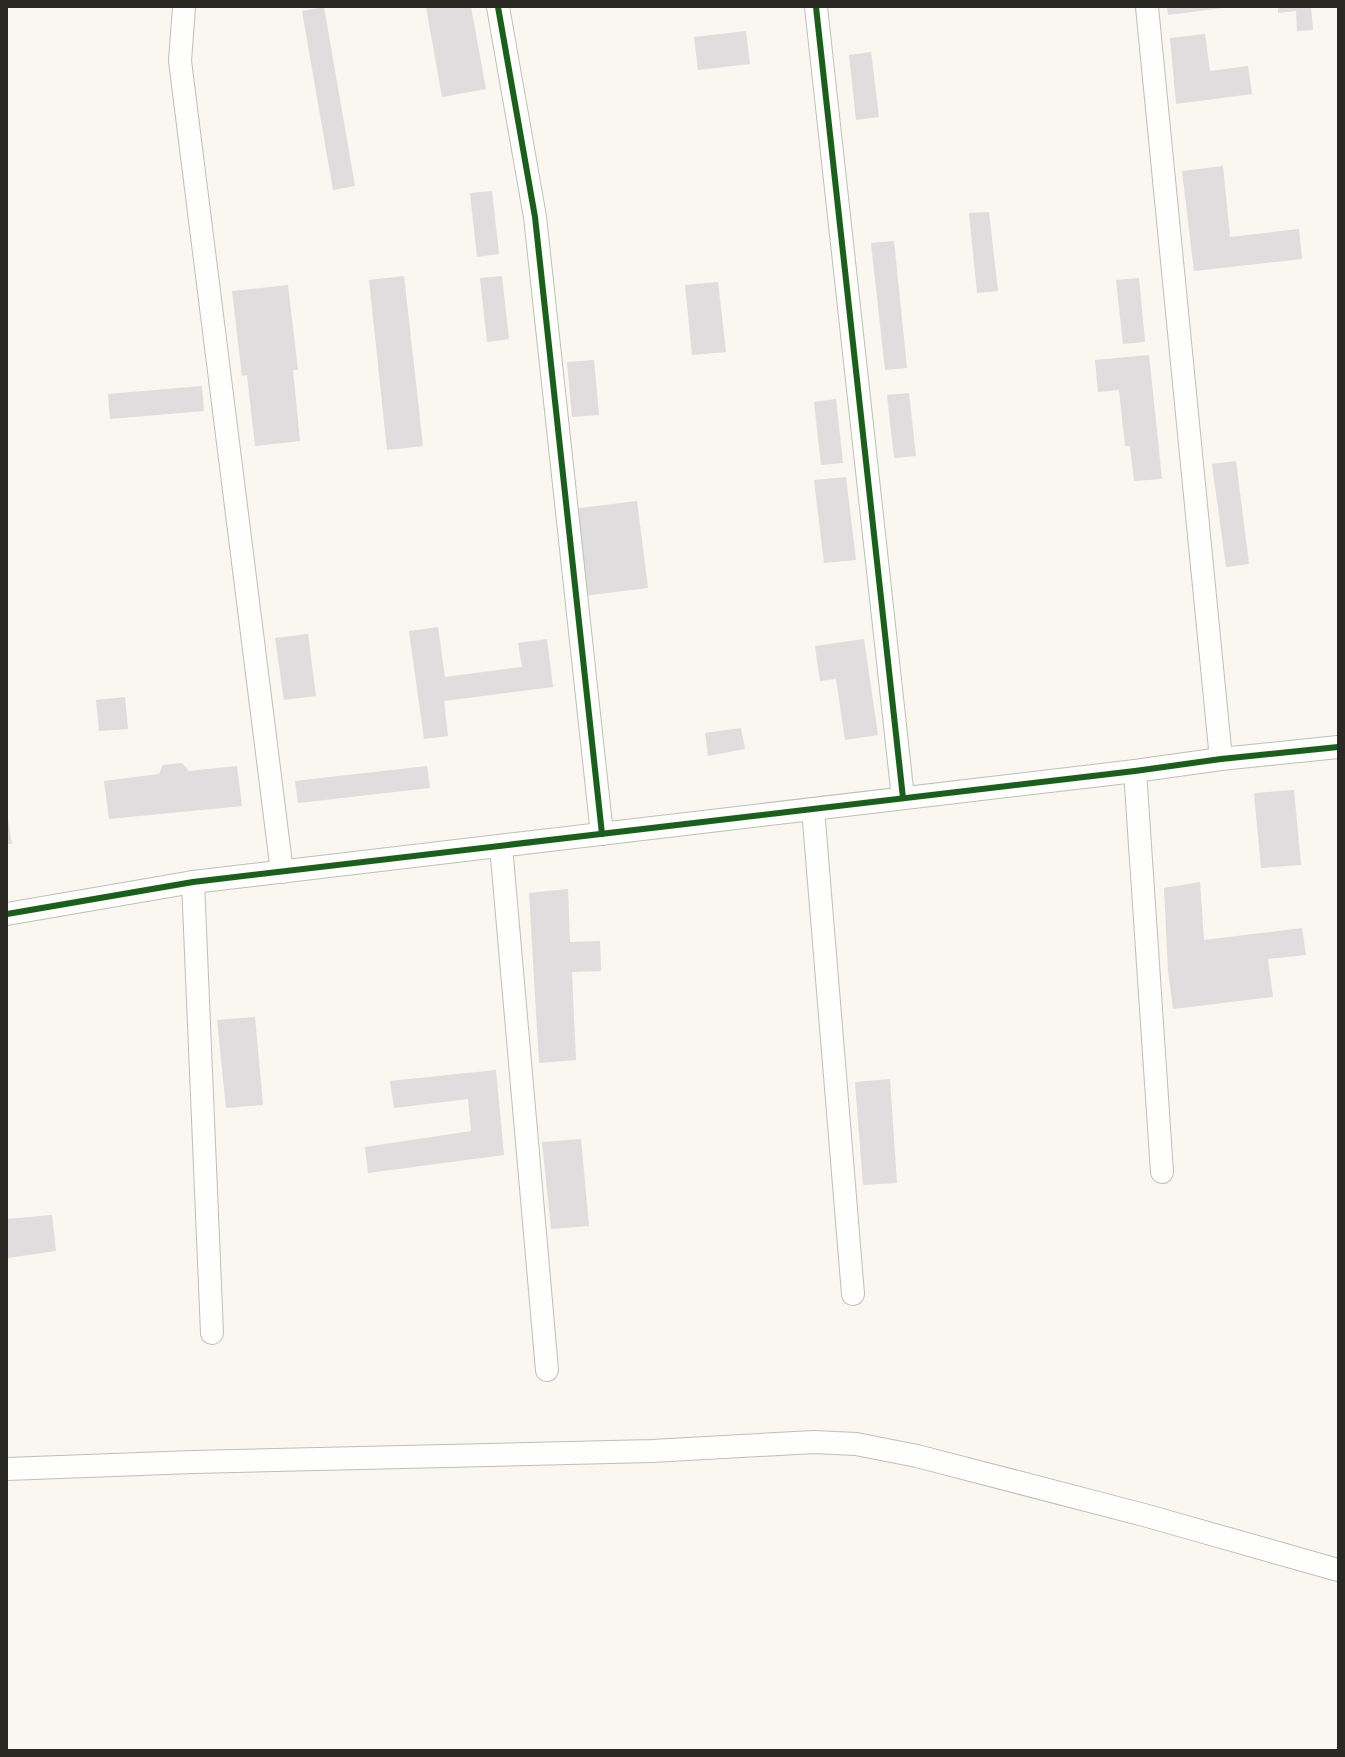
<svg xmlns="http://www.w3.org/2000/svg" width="1345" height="1757" font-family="'Zilla Slab',serif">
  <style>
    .building { fill: #dfdddd }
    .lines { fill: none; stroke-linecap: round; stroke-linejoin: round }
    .minor-casing { stroke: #bfbeb8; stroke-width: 24 }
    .minor { stroke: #fefefd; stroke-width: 22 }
    .cycleway-casing { stroke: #fdfaec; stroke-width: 8 }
    .cycleway { stroke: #1b5e20; stroke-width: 6 }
  </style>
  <rect width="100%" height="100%" fill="#f9f7f0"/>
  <g class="building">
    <path d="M324 7 355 186 333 190 302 11Z"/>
    <path d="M426 7H471L486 89 442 97Z"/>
    <path d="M1167 7H1223V8L1168 15Z"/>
    <path d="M1278 7H1311L1313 30 1297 31 1296 11 1278 13Z"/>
    <path d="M746 31 750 64 698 70 694 37Z"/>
    <path d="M1205 34 1210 71 1248 66 1252 94 1176 104 1170 38Z"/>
    <path d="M871 52 879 117 856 120 849 55Z"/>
    <path d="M1223 166 1230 237 1299 229 1302 259 1194 271 1182 171Z"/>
    <path d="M492 191 499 254 477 257 470 193Z"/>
    <path d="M989 212 998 291 977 293 969 213Z"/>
    <path d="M894 241 907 368 885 370 871 243Z"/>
    <path d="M404 276 423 446 387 450 369 280Z"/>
    <path d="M502 276 509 339 487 342 480 278Z"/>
    <path d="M1139 278 1145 342 1123 344 1116 280Z"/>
    <path d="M718 282 726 352 692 355 685 285Z"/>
    <path d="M288 285 298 370H293L300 441 255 446 247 375 242 376 232 291Z"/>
    <path d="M1149 355 1162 479 1134 481 1130 446H1125L1119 390 1098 392 1095 360Z"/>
    <path d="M594 360 599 415 572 417 567 362Z"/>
    <path d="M202 386 204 411 110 419 108 394Z"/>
    <path d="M909 393 916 456 894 458 887 395Z"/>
    <path d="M836 399 843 463 821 465 814 402Z"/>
    <path d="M1236 461 1249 564 1226 567 1212 464Z"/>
    <path d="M846 477 856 560 824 563 814 480Z"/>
    <path d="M637 501 648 588 583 596 572 509Z"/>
    <path d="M438 627 445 677 522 667 518 643 547 639 553 687 444 701 448 736 424 739 409 631Z"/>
    <path d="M308 634 316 696 284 700 275 638Z"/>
    <path d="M864 639 878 735 845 740 836 679 820 681 815 646Z"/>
    <path d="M125 697 128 729 99 731 96 700Z"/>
    <path d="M741 728 745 749 708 756 705 733Z"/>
    <path d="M182 763 189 771 237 766 242 806 109 819 104 781 159 774 163 765Z"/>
    <path d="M427 766 430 788 298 803 295 781Z"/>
    <path d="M1294 790 1301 865 1261 868 1254 793Z"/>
    <path d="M7 813 12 844H7Z"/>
    <path d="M1200 882 1204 940 1302 928 1306 955 1268 959 1273 997 1173 1009 1168 971 1164 888Z"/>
    <path d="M568 889 570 942 600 941 601 971 572 972 576 1060 539 1063 529 893Z"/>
    <path d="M255 1017 263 1105 226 1108 217 1020Z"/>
    <path d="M496 1070 504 1155 368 1173 365 1147 471 1131 468 1099 394 1108 390 1081Z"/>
    <path d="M890 1079 897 1183 863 1185 855 1082Z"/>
    <path d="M581 1139 589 1226 551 1229 542 1142Z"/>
    <path d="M52 1215 56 1251 7 1258V1219Z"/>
  </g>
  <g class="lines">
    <defs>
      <g id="minor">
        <path d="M184 7 180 61 282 872"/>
        <path d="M498 7 535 217 602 834"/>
        <path d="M816 7 903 798"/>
        <path d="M1147 7 1221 759"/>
        <path d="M1135 771 1162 1172"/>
        <path d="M813 809 853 1294"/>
        <path d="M501 846 547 1370"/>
        <path d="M193 882 212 1333"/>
        <path d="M7 914 193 882 1135 771 1221 759 1338 747"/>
        <path d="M7 1469 193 1462 652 1451 814 1442 856 1444 917 1456 1144 1515 1338 1570"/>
      </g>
    </defs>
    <use href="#minor" class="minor-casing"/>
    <use href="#minor" class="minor"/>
    <defs>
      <g id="cycleway">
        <path d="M498 7 535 217 602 834"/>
        <path d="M816 7 903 798"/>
        <path d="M7 914 193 882 1135 771 1221 759 1338 747"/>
      </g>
    </defs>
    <use href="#cycleway" class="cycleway-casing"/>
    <use href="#cycleway" class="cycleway"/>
  </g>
  <rect width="1345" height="1757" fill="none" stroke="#292823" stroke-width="16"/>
</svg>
